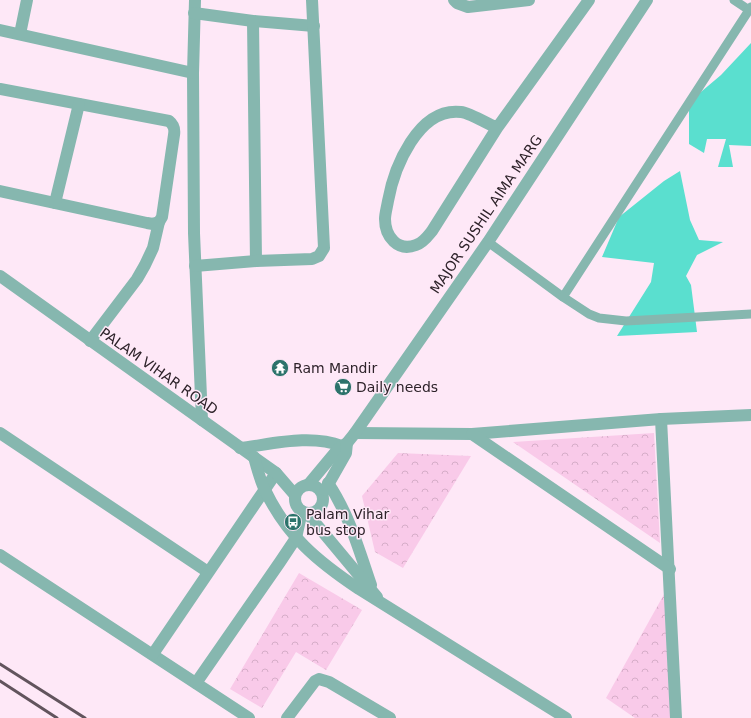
<svg xmlns="http://www.w3.org/2000/svg" width="751" height="718" font-family="'DejaVu Sans',sans-serif">
  <style>
    .park { fill: url(#park-crowns) }
    .water { fill: #5adfcf }
    .lines { fill: none; stroke-linecap: round; stroke-linejoin: round }
    .service { stroke: #86b7af; stroke-width: 9 }
    .minor { stroke: #86b7af; stroke-width: 12 }
    .tertiary { stroke: #86b7af; stroke-width: 12 }
    .rail { stroke: #62545d; stroke-width: 3 }
    .labels { text-anchor: middle; dominant-baseline: central; stroke-width: 3; stroke-linejoin: round; paint-order: stroke }
    .street-label { font-size: 14px; fill: #2e232a; stroke: #fee8f7 }
    .poi-label { font-size: 14px; fill: #2e232a; stroke: #fee8f7; text-anchor: start }
  </style>
  <defs>
    <pattern id="park-crowns" width="20" height="18" patternUnits="userSpaceOnUse"><rect width="20" height="18" fill="#f9cae9"/><path d="M2 6a3 3 0 1 1 6 0M12 15a3 3 0 1 1 6 0" fill="none" stroke="#d6adc8"/></pattern>
  </defs>
  <rect width="100%" height="100%" fill="#fee8f7"/>
  <g class="park">
    <path d="M654 433 660 543 513 442Z"/>
    <path d="M398 453 471 456 403 568 375 552 362 496Z"/>
    <path d="M299 573 362 610 326 670 296 652 262 708 230 689Z"/>
    <path d="M667 589 674 718H635L606 698Z"/>
  </g>
  <g class="water">
    <path d="M751 43V146L729 145 733 167H718L726 139H707L704 153 689 144V102L721 75Z"/>
    <path d="M680 171 690 220 699 240 723 242 697 255 686 276 691 285 697 332 617 336 651 282 654 263 602 257 619 217 664 181Z"/>
  </g>
  <g class="lines">
    <g class="service">
      <path d="M734 0 749 10"/>
      <path d="M488 242 563 297 589 314 599 318 626 321 751 314"/>
      <path d="M563 297 751 7"/>
    </g>
    <g class="minor">
      <path d="M195 0 193 73 194 233 202 420"/>
      <path d="M454 0 457 3 468 7 529 0"/>
      <path d="M194 13 253 21 314 26"/>
      <path d="M253 21 256 261"/>
      <path d="M0 30 193 73"/>
      <path d="M20 34 27 0"/>
      <path d="M0 89 169 121C174 125 175 129 174 135L162 217 159 222 153 248 145 265 137 279 90 341"/>
      <path d="M497 128C488 124 470 113 461 112 418 107 394 168 388 201 387 207 385 214 385 219 385 237 398 252 416 245 423 243 428 236 432 231L497 128 589 0"/>
      <path d="M0 191 147 223 153 224 159 222"/>
      <path d="M55 203 79 104"/>
      <path d="M195 266 256 261 312 259 319 256 324 248 312 0"/>
      <path d="M661 419 676 718"/>
      <path d="M0 433 208 572"/>
      <path d="M355 433 472 434 661 419 751 415"/>
      <path d="M472 434 670 569"/>
      <path d="M0 555 249 718"/>
      <path d="M153 654 276 473"/>
      <path d="M196 683 280 562 296 538 302 511"/>
      <path d="M287 718 315 681 319 679 329 682 390 718"/>
    </g>
    <g class="tertiary">
      <path d="M0 276 276 473 295 495"/>
      <path d="M240 448C273 444 310 434 342 446"/>
      <path d="M254 457C257 468 260 480 265 490 287 536 317 561 359 589L566 718"/>
      <path d="M328 483C349 514 359 550 371 585"/>
      <path d="M308 485 338 449 347 443 355 433 488 242 647 0"/>
      <circle cx="309" cy="499" r="14"/>
      <path d="M325 490 346 453 347 443"/>
      <path d="M307 513 377 597"/>
    </g>
    <g class="rail">
      <path d="M0 664 85 718"/>
      <path d="M0 681 57 718"/>
    </g>
  </g>
  <defs>
    <symbol id="temple-disc" viewBox="-11 -11 22 22"><circle r="9.5" fill="#2c736b" stroke="#fee8f7"/><path d="M0-6L5-2H3V0L6.5 2.5H4V6H1.5V3h-3V6H-4V2.5H-6.5L-3 0V-2H-5Z" fill="#fff"/></symbol>
    <symbol id="supermarket-disc" viewBox="-11 -11 22 22"><circle r="9.5" fill="#2c736b" stroke="#fee8f7"/><path d="M-6-5.5h2.5l.6 2H6L4.5 2H-2.5L-4.4-4H-6ZM-1.5 3.2a1.3 1.3 0 1 0 .1 0ZM3 3.2a1.3 1.3 0 1 0 .1 0Z" fill="#fff"/></symbol>
    <symbol id="bus-disc" viewBox="-11 -11 22 22"><circle r="9.5" fill="#2c736b" stroke="#fee8f7"/><path d="M-5-6H5V4H4V6H2V4H-2V6H-4V4H-5ZM-3.5-4V0h7V-4ZM-3.5 1.2v1.5H-2V1.2ZM2 1.2v1.5H3.5V1.2Z" fill="#fff"/></symbol>
  </defs>
  <g fill-rule="evenodd">
    <use href="#temple-disc" x="270" y="358" width="20" height="20"/>
    <use href="#supermarket-disc" x="333" y="377" width="20" height="20"/>
    <use href="#bus-disc" x="283" y="512" width="20" height="20"/>
  </g>
  <g class="labels">
    <g class="street-label">
      <text transform="translate(486 214) rotate(-56)">MAJOR SUSHIL AIMA MARG</text>
      <text transform="translate(159 371) rotate(35)">PALAM VIHAR ROAD</text>
    </g>
    <g class="poi-label">
      <text x="293" y="368">Ram Mandir</text>
      <text x="356" y="387">Daily needs</text>
      <text x="306" y="514">Palam Vihar<tspan x="306" dy="16">bus stop</tspan></text>
    </g>
  </g>
</svg>
